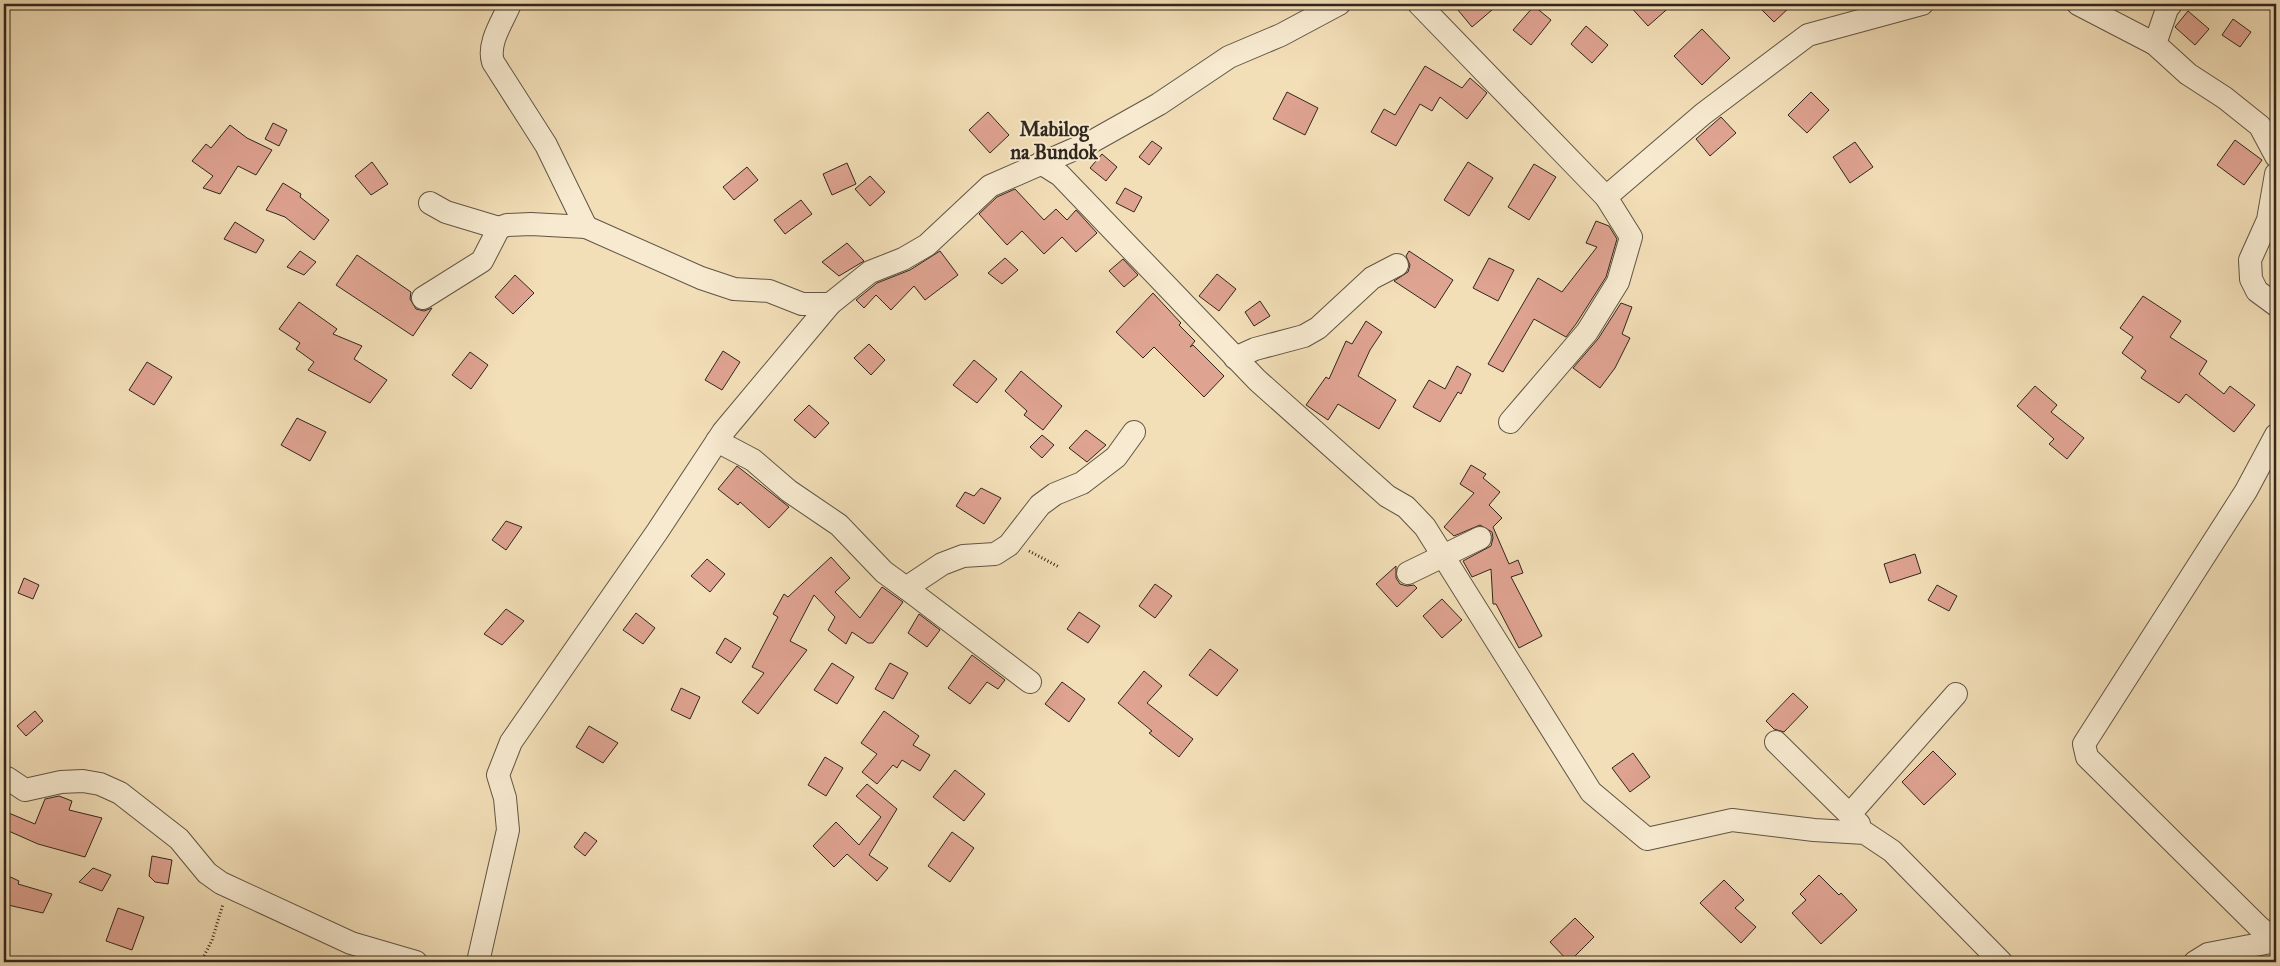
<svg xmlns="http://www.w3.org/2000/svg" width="2280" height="966" font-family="'IM FELL Great Primer',serif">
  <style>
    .building { fill: #dfa391; stroke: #30271d }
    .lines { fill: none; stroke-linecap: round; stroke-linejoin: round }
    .minor-casing { stroke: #605544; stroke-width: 24 }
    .path { stroke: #30271d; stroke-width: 3; stroke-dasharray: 1 2.5; stroke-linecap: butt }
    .minor { stroke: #f7ead0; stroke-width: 22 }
    .labels { text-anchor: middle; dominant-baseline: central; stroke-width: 4; stroke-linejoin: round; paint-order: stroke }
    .quarter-label { font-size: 20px; font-weight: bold; fill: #30271d; stroke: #f7ead0 }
  </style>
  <rect width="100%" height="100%" fill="#f2deb7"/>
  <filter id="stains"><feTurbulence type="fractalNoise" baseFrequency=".004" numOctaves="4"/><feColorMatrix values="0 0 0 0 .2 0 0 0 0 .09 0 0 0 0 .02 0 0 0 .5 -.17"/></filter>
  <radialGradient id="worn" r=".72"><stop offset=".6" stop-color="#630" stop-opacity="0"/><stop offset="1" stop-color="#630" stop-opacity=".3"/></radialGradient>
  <g class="building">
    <path d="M1453 4H1499L1472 27Z"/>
    <path d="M1628 4H1673L1648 26Z"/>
    <path d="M1756 4H1793L1774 22Z"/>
    <path d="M1534 6 1551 20 1531 45 1513 30Z"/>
    <path d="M2188 11 2209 29 2195 45 2175 27Z"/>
    <path d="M2233 19 2251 32 2240 47 2222 35Z"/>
    <path d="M1586 26 1608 45 1592 63 1571 44Z"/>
    <path d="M1702 29 1730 58 1702 85 1674 56Z"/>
    <path d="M1425 66 1462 88 1470 78 1487 93 1467 119 1440 97 1432 111 1420 104 1396 146 1371 132 1384 109 1395 115Z"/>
    <path d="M1287 92 1318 108 1305 135 1273 119Z"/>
    <path d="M1811 92 1829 110 1807 133 1788 115Z"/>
    <path d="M988 112 1009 135 990 153 969 130Z"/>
    <path d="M1721 117 1736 133 1710 156 1696 139Z"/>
    <path d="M273 123 287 130 279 146 265 139Z"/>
    <path d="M230 125 247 138 272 150 256 175 238 166 220 194 203 188 213 176 192 161 206 144 211 148Z"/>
    <path d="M2235 140 2262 160 2244 185 2217 165Z"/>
    <path d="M1152 141 1162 148 1149 165 1139 157Z"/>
    <path d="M1855 142 1873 167 1850 183 1833 157Z"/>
    <path d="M1102 154 1117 167 1106 181 1090 168Z"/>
    <path d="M372 162 388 184 371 195 355 176Z"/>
    <path d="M1468 162 1493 178 1469 216 1444 200Z"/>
    <path d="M847 163 856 184 832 195 823 174Z"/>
    <path d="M1534 164 1556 177 1529 220 1508 207Z"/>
    <path d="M747 167 758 180 734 200 723 187Z"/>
    <path d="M870 176 885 192 870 206 855 189Z"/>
    <path d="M283 183 301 194 300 197 329 220 314 240 285 217 266 210Z"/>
    <path d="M1125 188 1142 197 1134 212 1116 203Z"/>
    <path d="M1015 189 1044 220 1056 209 1067 220 1076 210 1097 233 1076 252 1062 237 1044 254 1022 231 1007 245 979 214 997 197Z"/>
    <path d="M801 200 812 214 785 234 774 220Z"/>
    <path d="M1596 221 1609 226 1617 239 1606 277 1576 324 1566 337 1534 319 1503 372 1488 364 1538 278 1562 292 1597 247 1586 243Z"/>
    <path d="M235 222 264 240 256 253 224 239Z"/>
    <path d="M847 243 864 261 839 276 822 262Z"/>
    <path d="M300 251 316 262 304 275 287 267Z"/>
    <path d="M940 251 958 275 925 300 914 286 891 310 876 295 864 308 856 300 877 283 910 270Z"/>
    <path d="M1409 251 1453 280 1435 308 1394 281 1408 272 1410 265 1406 256Z"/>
    <path d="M357 255 411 292 410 299 416 309 424 311 432 308 413 336 336 285Z"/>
    <path d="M1005 258 1018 270 1002 284 988 273Z"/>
    <path d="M1489 258 1514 270 1498 301 1473 288Z"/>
    <path d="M1123 259 1138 275 1124 287 1109 271Z"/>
    <path d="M1217 274 1236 289 1219 311 1199 296Z"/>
    <path d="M515 275 534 293 513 314 495 297Z"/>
    <path d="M1153 293 1181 323 1179 325 1195 341 1190 347 1193 345 1224 376 1204 397 1154 347 1143 358 1116 332Z"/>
    <path d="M2143 296 2181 321 2170 337 2207 361 2199 374 2224 394 2230 386 2255 405 2234 432 2186 394 2179 403 2141 378 2146 371 2122 353 2133 337 2120 328Z"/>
    <path d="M1260 301 1270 316 1254 326 1245 312Z"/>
    <path d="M299 302 337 329 333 334 362 346 354 359 387 380 370 403 308 370 314 362 296 349 300 343 279 329Z"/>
    <path d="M1621 303 1632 307 1622 334 1630 338 1615 368 1600 388 1573 368 1598 339Z"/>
    <path d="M1366 321 1382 332 1370 350 1358 376 1396 400 1379 429 1338 404 1328 420 1306 405 1326 377 1329 379 1346 341 1352 344Z"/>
    <path d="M869 344 885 360 871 375 854 358Z"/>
    <path d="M723 351 740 362 722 390 705 380Z"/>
    <path d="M470 352 488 365 471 389 452 375Z"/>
    <path d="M974 360 997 379 977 403 953 385Z"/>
    <path d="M147 362 172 377 154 405 129 390Z"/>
    <path d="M1457 366 1471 374 1461 394 1458 392 1440 422 1413 407 1429 380 1445 389Z"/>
    <path d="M1021 371 1062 406 1043 430 1024 415 1027 411 1005 391Z"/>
    <path d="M2035 386 2057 405 2051 412 2084 438 2067 459 2049 444 2054 439 2017 406Z"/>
    <path d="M809 405 829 423 815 438 794 420Z"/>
    <path d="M297 418 326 432 310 461 281 445Z"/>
    <path d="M1086 430 1106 445 1087 462 1069 448Z"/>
    <path d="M1042 435 1054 445 1042 458 1030 447Z"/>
    <path d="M1471 465 1486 474 1483 478 1500 492 1489 505 1502 518 1493 527 1509 564 1518 560 1523 573 1511 577 1542 636 1519 648 1496 604H1493L1491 569 1472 577 1463 561 1491 546 1493 538 1492 532 1480 525 1454 536 1444 527 1474 493 1460 484Z"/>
    <path d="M737 466 789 507 769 528 740 502 738 505 718 489Z"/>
    <path d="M981 488 1001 498 984 524 956 506 965 492 974 496Z"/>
    <path d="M506 521 522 527 506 550 492 540Z"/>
    <path d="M1915 554 1921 573 1890 583 1884 564Z"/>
    <path d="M831 557 850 578 835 592 860 618 882 587 903 602 873 643H868L852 632 846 644 828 630 835 617 814 595 790 641 807 650 758 714 742 702 764 673 752 667 778 617 773 614 784 594 788 597Z"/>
    <path d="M707 559 725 574 710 592 691 576Z"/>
    <path d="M1396 566V578L1400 584 1407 586 1414 585 1417 588 1397 607 1376 584Z"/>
    <path d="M24 578 39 585 33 599 18 593Z"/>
    <path d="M1155 584 1172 596 1155 618 1139 606Z"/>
    <path d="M1937 585 1957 596 1949 611 1928 600Z"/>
    <path d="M1442 599 1462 620 1442 638 1423 616Z"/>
    <path d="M506 609 524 621 502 645 484 634Z"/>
    <path d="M1079 612 1100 626 1088 643 1067 629Z"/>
    <path d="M636 613 655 628 643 644 623 630Z"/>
    <path d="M919 614 940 630 927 647 908 633Z"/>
    <path d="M725 638 741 648 731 663 716 653Z"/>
    <path d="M1210 649 1238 670 1217 696 1189 675Z"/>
    <path d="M972 655 1005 680 998 689 987 682 970 704 948 688Z"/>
    <path d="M832 663 854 677 837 704 814 690Z"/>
    <path d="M890 663 908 673 893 699 875 689Z"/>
    <path d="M1144 671 1162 686 1147 703 1193 739 1179 757 1149 733 1152 731 1118 703Z"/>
    <path d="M1062 682 1085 699 1069 722 1045 704Z"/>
    <path d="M681 688 700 697 690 719 671 710Z"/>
    <path d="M1793 693 1808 707 1784 732 1774 729 1766 721Z"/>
    <path d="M35 711 43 721 26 736 17 726Z"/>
    <path d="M884 711 919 736 913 745 930 755 920 771 902 760 897 768 893 765 877 784 862 772 877 754 861 743Z"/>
    <path d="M589 726 618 743 603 763 576 747Z"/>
    <path d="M1933 751 1956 774 1924 805 1902 782Z"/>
    <path d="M1633 753 1650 777 1630 792 1612 768Z"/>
    <path d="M825 757 843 768 826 796 808 785Z"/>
    <path d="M955 770 985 794 964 821 933 797Z"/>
    <path d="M867 784 897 809 869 855 888 868 877 881 847 854 834 867 813 846 836 822 859 845 881 817 856 796Z"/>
    <path d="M59 796 72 801 69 810 102 818 85 857 38 844 4 829V811L35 824 45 799Z"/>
    <path d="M585 832 597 841 585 856 574 847Z"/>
    <path d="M952 832 974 848 950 882 928 866Z"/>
    <path d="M152 856 172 860 168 884 155 882 149 876Z"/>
    <path d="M93 868 111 875 102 891 79 882Z"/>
    <path d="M4 874 19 881 18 884 52 894 43 913 8 905 4 913Z"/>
    <path d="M1819 875 1839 895 1841 893 1857 910 1821 944 1792 913 1806 900 1800 894Z"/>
    <path d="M1724 880 1744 900 1735 908 1756 927 1741 943 1700 903Z"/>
    <path d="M118 908 144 917 132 950 106 941Z"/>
    <path d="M1575 918 1594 937 1569 962 1550 942Z"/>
  </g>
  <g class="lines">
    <defs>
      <g id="minor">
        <path d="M510 4C503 21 487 43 493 62L546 145 586 227"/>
        <path d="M1419 4 1606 197 1631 237 1618 282 1587 332 1510 422"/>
        <path d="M2078 4 2155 44"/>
        <path d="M2171 4 2167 9 2155 44 2188 74 2225 98 2260 126 2276 156"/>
        <path d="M1041 163 1060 175 1257 380 1387 496 1406 507 1425 527 1591 792 1647 839 1732 820 1814 830 1865 833 1892 851 2001 962"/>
        <path d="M2276 174 2268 220 2250 260 2251 279 2257 291 2276 305"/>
        <path d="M1606 197 1703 114 1808 35 1922 4"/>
        <path d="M430 203 446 212 499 228"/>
        <path d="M423 298 482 261 499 228 507 225 531 224 586 227 701 278 734 289 769 291 802 304H830"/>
        <path d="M1235 358 1255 349 1304 336 1318 328 1372 278 1397 265"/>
        <path d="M717 441 753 460 789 491 839 525 884 572 906 588 942 564 963 556 995 554 1009 545 1040 505 1055 494 1082 483 1116 457 1134 432"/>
        <path d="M1408 573 1480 538"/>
        <path d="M906 588 1030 682"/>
        <path d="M1776 742 1859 824"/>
        <path d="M7 778 25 790 61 782 83 781 100 784 120 793 179 839 207 873 221 883 351 943 416 962"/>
        <path d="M1850 814 1956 694"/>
        <path d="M2275 940 2259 927 2087 757 2084 744 2246 491 2276 435"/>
        <path d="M478 962 508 830 505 798 498 775 511 742 657 532 723 432 830 304 870 272 903 259 927 245 990 186 1093 141 1159 104 1229 57 1281 35 1339 4"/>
        <path d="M2195 962 2208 954 2276 941"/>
      </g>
    </defs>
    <use href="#minor" class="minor-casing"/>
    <g class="path">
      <path d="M1029 551 1059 567"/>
      <path d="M201 962 212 940 223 904"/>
    </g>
    <use href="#minor" class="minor"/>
  </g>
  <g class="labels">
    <g class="quarter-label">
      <text x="1054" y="129">Mabilog<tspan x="1054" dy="23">na Bundok</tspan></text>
    </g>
  </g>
  <rect width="2280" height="966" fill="none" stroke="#f2deb7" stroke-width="20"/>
  <rect x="5" y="5" width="2270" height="956" fill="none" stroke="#30271d" stroke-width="2.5"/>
  <rect x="10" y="10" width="2260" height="946" fill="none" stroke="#30271d"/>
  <rect width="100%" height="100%" filter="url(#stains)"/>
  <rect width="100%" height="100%" fill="url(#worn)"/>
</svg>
